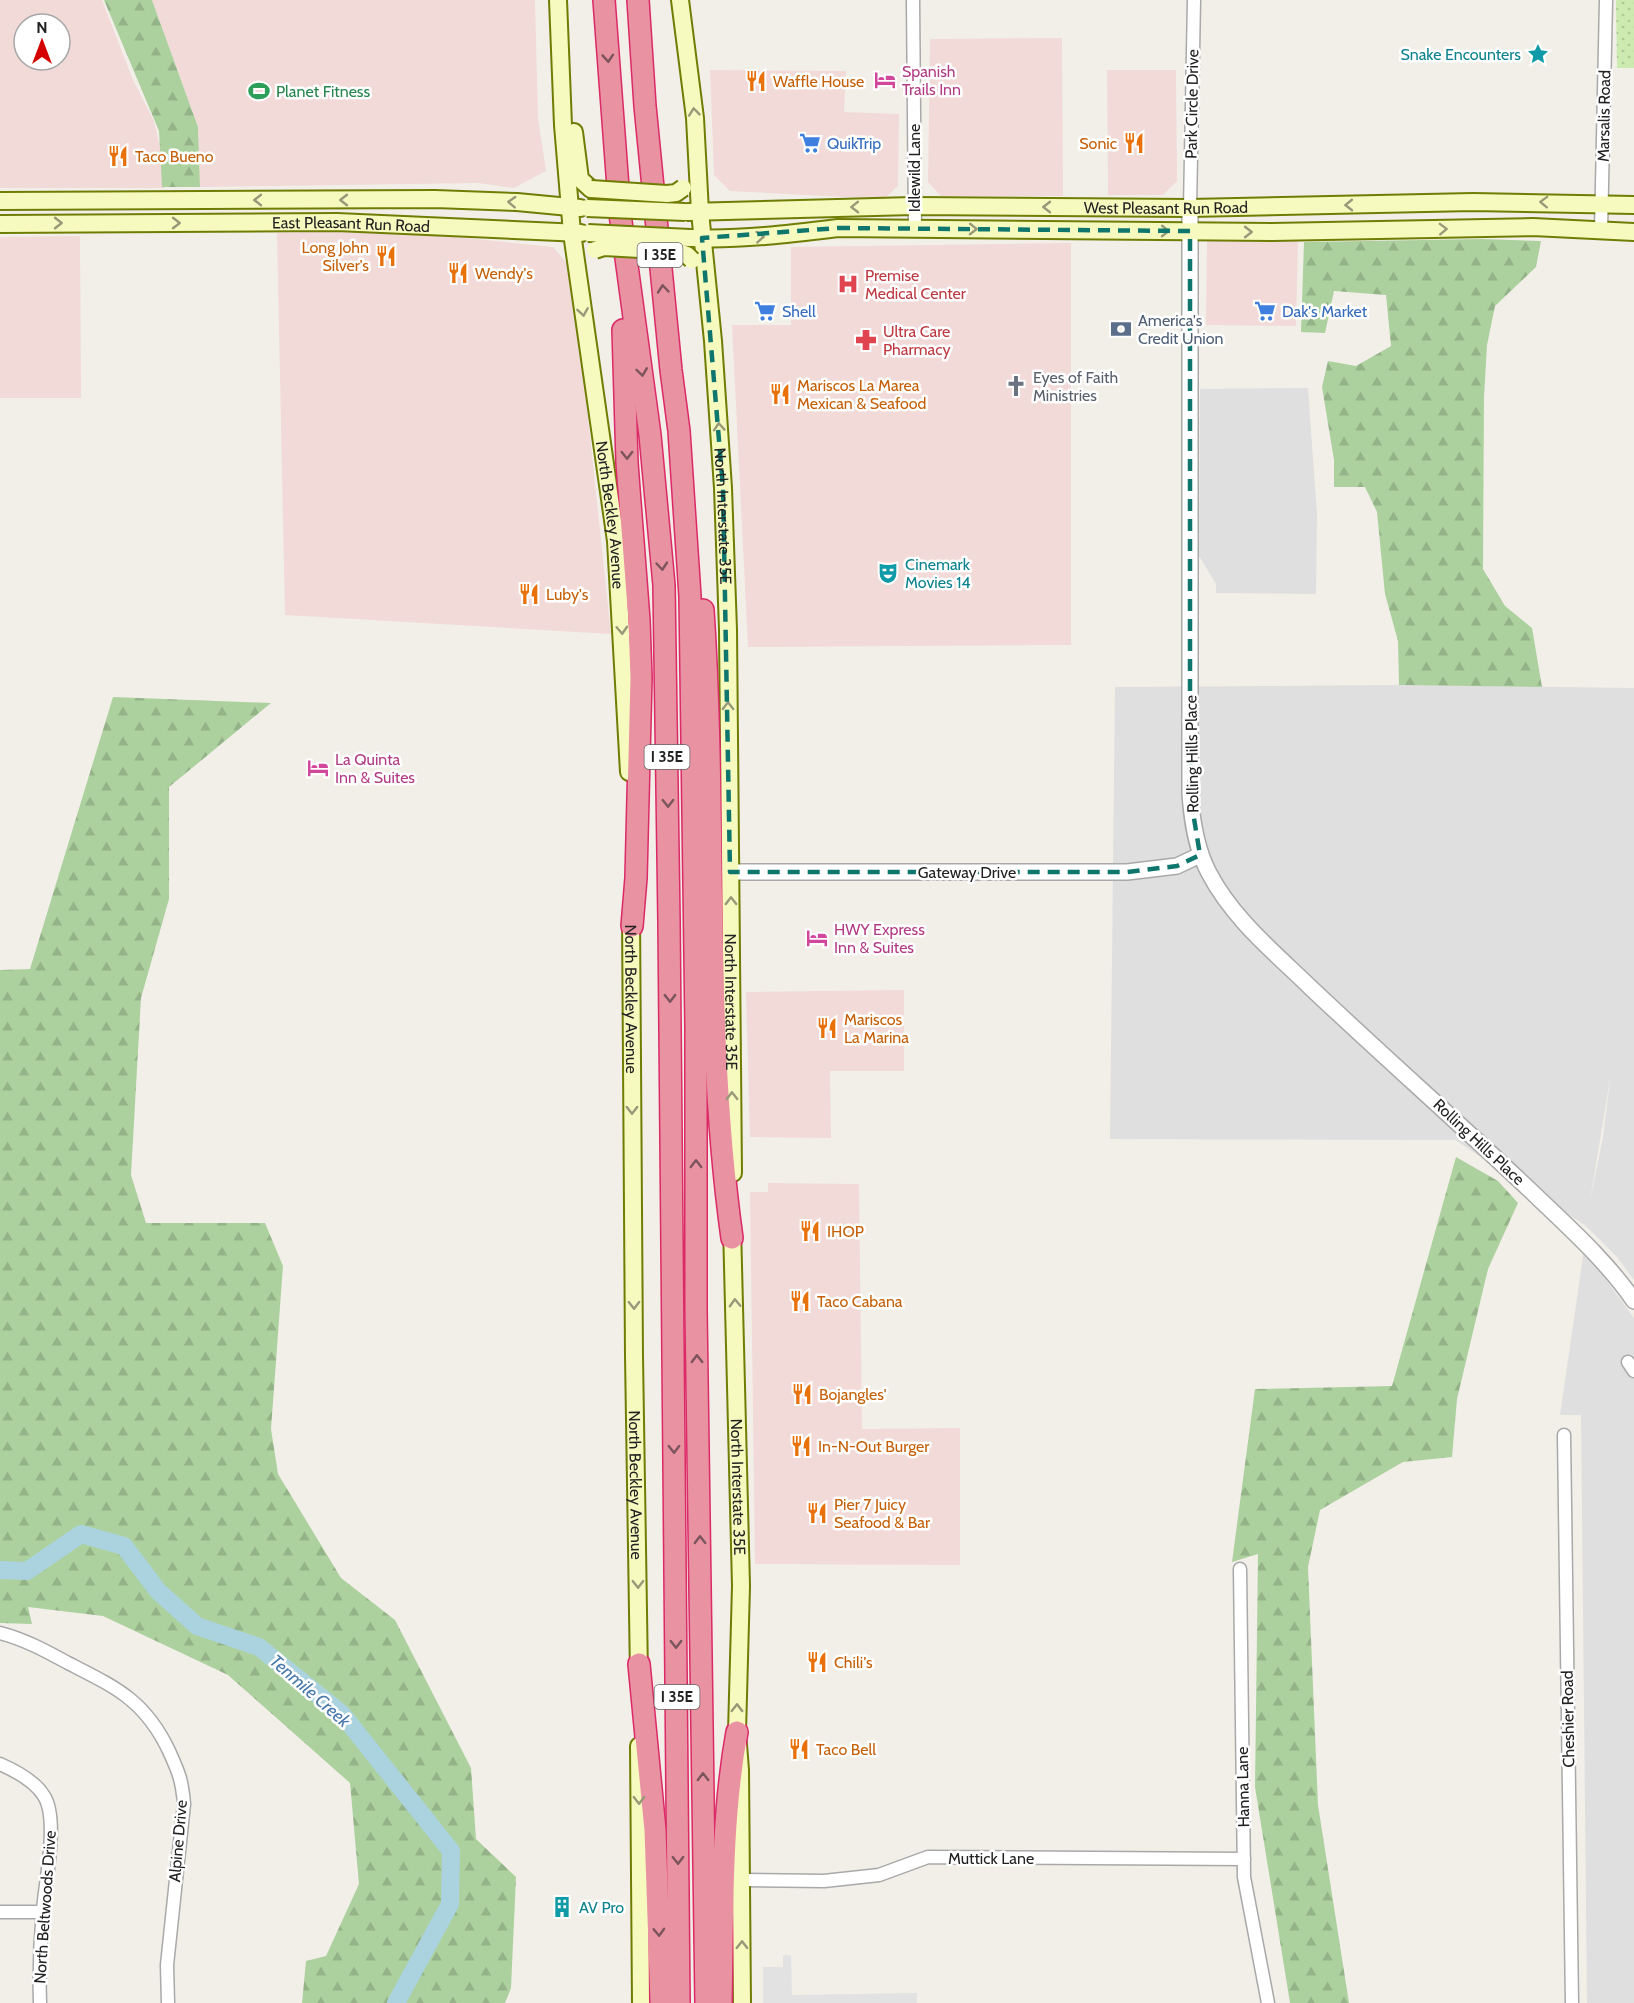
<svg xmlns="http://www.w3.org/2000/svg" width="1634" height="2003" font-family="Cabin,sans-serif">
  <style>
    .residential { fill: #e0dfdf; fill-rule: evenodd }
    .commercial { fill: #f2dad9; fill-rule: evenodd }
    .grass { fill: url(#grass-dots) }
    .forest { fill: url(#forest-firs) }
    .parking { fill: #e2e2e2 }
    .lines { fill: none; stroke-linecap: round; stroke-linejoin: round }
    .river { stroke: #aad3df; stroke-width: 18 }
    .minor-casing { stroke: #a9a9a9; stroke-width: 15 }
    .tertiary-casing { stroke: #a9a9a9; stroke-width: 18 }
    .secondary-casing { stroke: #707d05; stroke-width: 20 }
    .motorway-casing { stroke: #dc2a67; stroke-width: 24 }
    .minor { stroke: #fff; stroke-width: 12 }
    .tertiary { stroke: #fff; stroke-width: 15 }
    .secondary { stroke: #f7fabf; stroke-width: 16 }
    .motorway { stroke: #e892a2; stroke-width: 21 }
    .secondary-bridge-casing { stroke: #707d05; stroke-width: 20; stroke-linecap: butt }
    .secondary-bridge { stroke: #f7fabf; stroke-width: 16 }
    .oneway { stroke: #7b545c }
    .oneway2 { stroke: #979978 }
    .marked { fill: none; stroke: #0f766e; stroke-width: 4.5; stroke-dasharray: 12 8; stroke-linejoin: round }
    .labels { text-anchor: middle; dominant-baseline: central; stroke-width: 5; stroke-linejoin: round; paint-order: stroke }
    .shield { fill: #fff; stroke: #646464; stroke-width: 1.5 }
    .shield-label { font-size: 15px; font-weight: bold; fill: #222 }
    .culture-label { font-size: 16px; fill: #0d838f; stroke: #fff; text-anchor: start }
    .hotel-label { font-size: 16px; fill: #b23c85; stroke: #fff; text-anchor: start }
    .food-label { font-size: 16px; fill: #c56008; stroke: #fff; text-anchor: start }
    .leisure-label { font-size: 16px; fill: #27864d; stroke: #fff; text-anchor: start }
    .street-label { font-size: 16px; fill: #222; stroke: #fff }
    .shop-label { font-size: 16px; fill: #366cbe; stroke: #fff; text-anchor: start }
    .health-label { font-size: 16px; fill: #be3a42; stroke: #fff; text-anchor: start }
    .service-label { font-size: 16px; fill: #4e5e75; stroke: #fff; text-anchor: start }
    .worship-label { font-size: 16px; fill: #5b616d; stroke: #fff; text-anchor: start }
    .water-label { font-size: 18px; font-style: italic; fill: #4a7aab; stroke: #fff }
  </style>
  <defs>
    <pattern id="grass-dots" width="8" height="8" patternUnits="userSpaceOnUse" patternTransform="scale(1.5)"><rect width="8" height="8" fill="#cdebb0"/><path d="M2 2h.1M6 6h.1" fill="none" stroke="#b0c997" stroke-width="1.8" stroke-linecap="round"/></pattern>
    <pattern id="forest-firs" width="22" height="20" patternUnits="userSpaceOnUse" patternTransform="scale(1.5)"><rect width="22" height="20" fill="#add19e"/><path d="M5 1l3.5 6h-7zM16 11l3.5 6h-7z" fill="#95b388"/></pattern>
  </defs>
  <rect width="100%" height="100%" fill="#f2efe9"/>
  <g class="residential">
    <path d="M1308 388 1317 514 1316 594 1216 593V584L1199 556 1200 389Z"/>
    <path d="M1399 685 1634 688V1280L1617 1257 1586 1226 1455 1140 1110 1139 1115 687ZM1611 1073 1603 1137 1591 1196V1195Z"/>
    <path d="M1584 1250 1634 1318V2003H1587L1581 1415H1560Z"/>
  </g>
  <g class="commercial">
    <path d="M0 0H102L133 80 154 121 163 161 165 188H0ZM24 24H60V60H24Z"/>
    <path d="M152 0H535L538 118 546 171 514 188 478 183 200 187 198 127Z"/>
    <path d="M1062 38 1063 196H941L928 182 930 39Z"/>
    <path d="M710 70 846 71 844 112 899 114 898 186 884 199 730 191 714 175Z"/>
    <path d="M1107 70H1176L1177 181 1163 195H1108Z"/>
    <path d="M387 230 553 247 566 262 581 351 611 634 285 615 277 233Z"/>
    <path d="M80 236 81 398H0V237Z"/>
    <path d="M1207 239 1298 240 1296 326 1206 325Z"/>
    <path d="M1071 243V645L748 647 732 325H791V247Z"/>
    <path d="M904 990V1071H830L831 1138 750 1137 746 992Z"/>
    <path d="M768 1183 859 1184 862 1429 960 1428V1565L755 1564 750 1192H768Z"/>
  </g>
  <path class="grass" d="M1616 0H1634V68H1617Z"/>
  <g class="forest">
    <path d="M104 0H152L198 127 200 187H162L159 131Z"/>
    <path d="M1482 239 1541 241 1536 267 1495 306 1487 345 1484 397 1483 569 1505 606 1532 628 1542 687 1399 685 1398 641 1385 594 1377 512 1365 487H1334V460L1322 387 1328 361 1356 366 1391 346 1386 295 1334 291 1325 333 1301 332 1304 242Z"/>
    <path d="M113 697 271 703 169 787V899L141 998 131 1175 146 1223H265L283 1266 271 1429 278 1474 341 1578 395 1620 471 1768 476 1839 516 1877 511 1988 505 2003H302L306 1961 326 1956 359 1884 350 1783 228 1675 103 1616 28 1607 32 1624 0 1623V970L30 969Z"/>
    <path d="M1456 1157 1498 1181 1518 1203 1488 1269 1457 1399 1452 1457 1403 1462 1320 1510 1308 1567 1318 1805 1349 2003H1290L1255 1787 1258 1554 1232 1562 1255 1389 1392 1386Z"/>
  </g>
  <path class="parking" d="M783 1955H791L792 1995 917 1993V2003H763V1967H783Z"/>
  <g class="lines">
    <path class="river" d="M0 1570 27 1571 81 1534 124 1546 158 1591 197 1626 259 1647 342 1714 451 1851 450 1904 396 2003"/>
    <defs>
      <g id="minor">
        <path d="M913 0 915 228"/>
        <path d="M1190 208 1194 0"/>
        <path d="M1601 231 1606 0"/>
        <path d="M1628 1362 1634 1371"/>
        <path d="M1564 1435 1572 2003"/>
        <path d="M1240 1569 1244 1877 1268 2003"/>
        <path d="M0 1633C24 1639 46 1651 68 1663 115 1687 145 1700 169 1751 179 1773 182 1780 184 1804L167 1965 168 2003"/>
        <path d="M0 1764C16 1771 35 1781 44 1796 59 1819 45 1883 43 1910 40 1941 39 1972 40 2003"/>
        <path d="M742 1880 824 1881 879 1875 928 1857 1244 1859"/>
        <path d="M0 1912H43"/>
      </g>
      <g id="tertiary">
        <path d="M1190 208V794C1192 821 1196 849 1209 873 1233 919 1274 952 1311 988 1384 1057 1459 1123 1532 1192 1567 1226 1606 1260 1634 1301"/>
        <path d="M730 872H1127L1177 866 1200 855"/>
      </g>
      <g id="secondary">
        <path id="s1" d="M558 0 563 125 572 233 616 541 629 772"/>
        <path id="s2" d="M680 0 695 118 700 212 713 341 723 488 728 630 733 1173"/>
        <path d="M574 132 580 179 591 189"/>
        <path d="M0 201 435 199 517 202 580 208"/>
        <path id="s3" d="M688 212 913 206 1190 208 1473 202 1634 205"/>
        <path id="s4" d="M0 224 337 222 581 233"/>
        <path d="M691 238C740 240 789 234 838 228L1272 232 1533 227 1634 232"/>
        <path id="s5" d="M631 915 634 1356 639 1675"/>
        <path id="s6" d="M732 1226 741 1586 737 1732 740 1770 742 2003"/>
        <path d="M639 1746 641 2003"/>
      </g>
      <g id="motorway">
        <path d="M604 0 620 214 650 435 664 585 669 921 679 2003"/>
        <path d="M638 0 645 106 671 370 679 431 690 596 696 1027V1309L706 2003"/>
        <path d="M623 330 627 463 639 620 641 678 636 878 632 926"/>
        <path d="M703 610C717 819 703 1030 732 1238"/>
        <path d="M639 1664 655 1830 661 2003"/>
        <path d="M721 2003C723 1912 721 1821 737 1732"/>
      </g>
    </defs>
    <use href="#minor" class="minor-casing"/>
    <use href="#tertiary" class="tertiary-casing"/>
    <use href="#secondary" class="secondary-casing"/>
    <use href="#motorway" class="motorway-casing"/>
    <use href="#minor" class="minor"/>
    <use href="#tertiary" class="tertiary"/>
    <use href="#secondary" class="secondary"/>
    <use href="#motorway" class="motorway"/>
    <defs>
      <g id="secondary-bridge">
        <path d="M591 189 667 194 676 193 683 188"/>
        <path d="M587 208 685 212"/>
        <path d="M588 233 690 238"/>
        <path d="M595 250 604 247 676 251 687 255 692 260"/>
      </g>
    </defs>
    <use href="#secondary-bridge" class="secondary-bridge-casing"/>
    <use href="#secondary-bridge" class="secondary-bridge"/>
  </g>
  <defs><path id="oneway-chevron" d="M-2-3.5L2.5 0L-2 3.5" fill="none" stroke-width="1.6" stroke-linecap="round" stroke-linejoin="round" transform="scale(1.5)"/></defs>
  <g class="oneway">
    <use href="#oneway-chevron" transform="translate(608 58) rotate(86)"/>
    <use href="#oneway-chevron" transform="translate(663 289) rotate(-95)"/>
    <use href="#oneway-chevron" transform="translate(642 372) rotate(82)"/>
    <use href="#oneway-chevron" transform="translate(627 455) rotate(89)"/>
    <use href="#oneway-chevron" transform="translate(662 566) rotate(85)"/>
    <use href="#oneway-chevron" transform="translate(668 803) rotate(89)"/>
    <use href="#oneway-chevron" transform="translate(670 998) rotate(89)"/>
    <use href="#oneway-chevron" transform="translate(696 1164) rotate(-90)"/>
    <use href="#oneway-chevron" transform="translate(697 1359) rotate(-91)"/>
    <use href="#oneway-chevron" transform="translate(674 1449) rotate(89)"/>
    <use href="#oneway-chevron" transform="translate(700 1540) rotate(-91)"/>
    <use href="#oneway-chevron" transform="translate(676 1644) rotate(89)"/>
    <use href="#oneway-chevron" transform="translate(703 1777) rotate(-91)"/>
    <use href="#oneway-chevron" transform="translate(678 1860) rotate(89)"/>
    <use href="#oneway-chevron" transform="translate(659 1932) rotate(88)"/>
  </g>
  <g class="oneway2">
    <use href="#oneway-chevron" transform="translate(694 112) rotate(-96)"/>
    <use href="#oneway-chevron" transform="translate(258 200) rotate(180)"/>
    <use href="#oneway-chevron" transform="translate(344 200) rotate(180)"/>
    <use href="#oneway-chevron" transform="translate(512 202) rotate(-177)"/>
    <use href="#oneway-chevron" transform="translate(1544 202) rotate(-178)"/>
    <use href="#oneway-chevron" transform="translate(1349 205) rotate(179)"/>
    <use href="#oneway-chevron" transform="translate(855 207) rotate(179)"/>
    <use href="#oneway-chevron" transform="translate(1047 207) rotate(-180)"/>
    <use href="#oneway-chevron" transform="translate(58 223)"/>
    <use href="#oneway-chevron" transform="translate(176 223)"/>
    <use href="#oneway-chevron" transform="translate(973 229) rotate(1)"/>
    <use href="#oneway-chevron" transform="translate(1443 229) rotate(-2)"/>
    <use href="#oneway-chevron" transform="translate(1165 231) rotate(1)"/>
    <use href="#oneway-chevron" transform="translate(1248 232)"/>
    <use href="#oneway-chevron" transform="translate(760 237) rotate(-4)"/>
    <use href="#oneway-chevron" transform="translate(583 312) rotate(81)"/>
    <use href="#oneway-chevron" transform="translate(719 427) rotate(-94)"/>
    <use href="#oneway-chevron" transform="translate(622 630) rotate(87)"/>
    <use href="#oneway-chevron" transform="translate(728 706) rotate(-90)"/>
    <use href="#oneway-chevron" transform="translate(731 901) rotate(-90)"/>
    <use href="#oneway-chevron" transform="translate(732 1096) rotate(-91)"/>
    <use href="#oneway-chevron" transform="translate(632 1110) rotate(90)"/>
    <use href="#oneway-chevron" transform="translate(735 1303) rotate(-92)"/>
    <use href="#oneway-chevron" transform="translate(634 1305) rotate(89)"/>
    <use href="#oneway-chevron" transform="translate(638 1584) rotate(89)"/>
    <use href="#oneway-chevron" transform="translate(737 1708) rotate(-89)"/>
    <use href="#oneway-chevron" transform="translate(639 1800) rotate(89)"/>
    <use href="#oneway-chevron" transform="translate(742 1945) rotate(-89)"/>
  </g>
  <path class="marked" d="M838 228 1190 231V794L1200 855 1177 866 1127 872H730L723 488 702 238Z"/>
  <defs>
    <symbol id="sight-bare" viewBox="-9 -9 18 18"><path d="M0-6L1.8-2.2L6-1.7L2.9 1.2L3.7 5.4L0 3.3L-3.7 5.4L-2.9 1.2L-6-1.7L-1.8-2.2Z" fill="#0f9aa8" stroke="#fff" stroke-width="2.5" paint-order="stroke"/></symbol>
    <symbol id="hotel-bare" viewBox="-9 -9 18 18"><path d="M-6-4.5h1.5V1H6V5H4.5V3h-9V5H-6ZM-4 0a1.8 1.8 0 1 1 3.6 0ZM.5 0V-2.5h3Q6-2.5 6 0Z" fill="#d1479c" stroke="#fff" stroke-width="2.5" paint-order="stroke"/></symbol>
    <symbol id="restaurant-bare" viewBox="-9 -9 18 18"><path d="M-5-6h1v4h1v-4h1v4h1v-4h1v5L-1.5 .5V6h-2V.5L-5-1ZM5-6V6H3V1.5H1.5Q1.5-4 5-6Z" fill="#e8710a" stroke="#fff" stroke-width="2.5" paint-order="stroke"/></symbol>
    <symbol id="stadium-bare" viewBox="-9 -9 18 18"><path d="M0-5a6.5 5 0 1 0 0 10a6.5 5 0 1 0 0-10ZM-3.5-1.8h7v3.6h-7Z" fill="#2e9e5b" stroke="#fff" stroke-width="2.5" paint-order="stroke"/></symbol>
    <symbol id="supermarket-bare" viewBox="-9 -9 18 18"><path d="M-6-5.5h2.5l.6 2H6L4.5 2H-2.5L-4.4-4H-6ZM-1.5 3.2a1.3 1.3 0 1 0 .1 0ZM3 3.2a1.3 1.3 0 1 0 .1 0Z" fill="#3f7fe0" stroke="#fff" stroke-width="2.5" paint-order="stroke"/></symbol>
    <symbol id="hospital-bare" viewBox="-9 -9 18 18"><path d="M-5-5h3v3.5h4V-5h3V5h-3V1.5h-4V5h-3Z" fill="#e0444e" stroke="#fff" stroke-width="2.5" paint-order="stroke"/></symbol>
    <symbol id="bank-bare" viewBox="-9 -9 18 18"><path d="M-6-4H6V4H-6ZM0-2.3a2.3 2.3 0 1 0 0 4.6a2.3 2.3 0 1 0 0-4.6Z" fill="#5c6f8a" stroke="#fff" stroke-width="2.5" paint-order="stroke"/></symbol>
    <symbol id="pharmacy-bare" viewBox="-9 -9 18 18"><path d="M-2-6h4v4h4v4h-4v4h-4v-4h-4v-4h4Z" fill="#e0444e" stroke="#fff" stroke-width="2.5" paint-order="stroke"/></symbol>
    <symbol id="church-bare" viewBox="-9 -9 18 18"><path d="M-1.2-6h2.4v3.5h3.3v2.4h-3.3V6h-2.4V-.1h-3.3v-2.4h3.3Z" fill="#6b7280" stroke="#fff" stroke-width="2.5" paint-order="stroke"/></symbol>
    <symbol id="theatre-bare" viewBox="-9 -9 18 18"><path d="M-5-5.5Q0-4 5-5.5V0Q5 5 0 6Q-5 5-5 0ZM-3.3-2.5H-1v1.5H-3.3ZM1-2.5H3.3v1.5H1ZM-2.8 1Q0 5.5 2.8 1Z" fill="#0f9aa8" stroke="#fff" stroke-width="2.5" paint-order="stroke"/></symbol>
    <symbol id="building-bare" viewBox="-9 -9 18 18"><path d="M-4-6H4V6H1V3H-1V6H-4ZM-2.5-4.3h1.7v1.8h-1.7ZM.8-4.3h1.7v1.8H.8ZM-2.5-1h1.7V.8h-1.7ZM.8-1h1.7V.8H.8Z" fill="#0f9aa8" stroke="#fff" stroke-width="2.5" paint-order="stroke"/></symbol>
  </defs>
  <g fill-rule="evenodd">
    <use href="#sight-bare" x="1523" y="39" width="30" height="30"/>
    <use href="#hotel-bare" x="870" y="65" width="30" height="30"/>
    <use href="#restaurant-bare" x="741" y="66" width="30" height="30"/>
    <use href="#stadium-bare" x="244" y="76" width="30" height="30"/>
    <use href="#supermarket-bare" x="795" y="128" width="30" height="30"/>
    <use href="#restaurant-bare" x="1119" y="128" width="30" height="30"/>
    <use href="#restaurant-bare" x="103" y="141" width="30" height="30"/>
    <use href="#restaurant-bare" x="371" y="241" width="30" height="30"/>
    <use href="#restaurant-bare" x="443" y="258" width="30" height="30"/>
    <use href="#hospital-bare" x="833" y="269" width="30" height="30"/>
    <use href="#supermarket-bare" x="750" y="296" width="30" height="30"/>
    <use href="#supermarket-bare" x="1250" y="296" width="30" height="30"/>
    <use href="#bank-bare" x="1106" y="314" width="30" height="30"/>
    <use href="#pharmacy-bare" x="851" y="325" width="30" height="30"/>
    <use href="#church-bare" x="1001" y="371" width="30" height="30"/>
    <use href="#restaurant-bare" x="765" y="379" width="30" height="30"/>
    <use href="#theatre-bare" x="873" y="558" width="30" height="30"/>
    <use href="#restaurant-bare" x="514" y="579" width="30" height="30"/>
    <use href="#hotel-bare" x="303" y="753" width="30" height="30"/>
    <use href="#hotel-bare" x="802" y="923" width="30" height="30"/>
    <use href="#restaurant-bare" x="812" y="1013" width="30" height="30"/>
    <use href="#restaurant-bare" x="795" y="1216" width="30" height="30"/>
    <use href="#restaurant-bare" x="785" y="1286" width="30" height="30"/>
    <use href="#restaurant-bare" x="787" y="1379" width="30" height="30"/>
    <use href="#restaurant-bare" x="786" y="1431" width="30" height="30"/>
    <use href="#restaurant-bare" x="802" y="1498" width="30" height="30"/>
    <use href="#restaurant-bare" x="802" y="1647" width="30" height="30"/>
    <use href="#restaurant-bare" x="784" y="1734" width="30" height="30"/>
    <use href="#building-bare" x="547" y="1892" width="30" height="30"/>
  </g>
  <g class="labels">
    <g class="shield">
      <rect x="637.5" y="243" width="45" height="24" rx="4.5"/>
      <rect x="644.5" y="745" width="45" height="24" rx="4.5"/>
      <rect x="654.5" y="1685" width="45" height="24" rx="4.5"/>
    </g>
    <g class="shield-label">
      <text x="660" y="255">I 35E</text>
      <text x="667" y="757">I 35E</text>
      <text x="677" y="1697">I 35E</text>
    </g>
    <g class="culture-label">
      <text x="1521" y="54" text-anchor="end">Snake Encounters</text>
      <text x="905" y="564">Cinemark<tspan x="905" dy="18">Movies 14</tspan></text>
      <text x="579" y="1907">AV Pro</text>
    </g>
    <g class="hotel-label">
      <text x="902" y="71">Spanish<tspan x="902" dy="18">Trails Inn</tspan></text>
      <text x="335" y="759">La Quinta<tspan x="335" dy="18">Inn &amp; Suites</tspan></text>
      <text x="834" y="929">HWY Express<tspan x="834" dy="18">Inn &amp; Suites</tspan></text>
    </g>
    <g class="food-label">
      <text x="773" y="81">Waffle House</text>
      <text x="1117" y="143" text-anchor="end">Sonic</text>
      <text x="135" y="156">Taco Bueno</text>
      <text x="369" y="247" text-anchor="end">Long John<tspan x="369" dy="18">Silver's</tspan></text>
      <text x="475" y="273">Wendy's</text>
      <text x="797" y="385">Mariscos La Marea<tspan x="797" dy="18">Mexican &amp; Seafood</tspan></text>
      <text x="546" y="594">Luby's</text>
      <text x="844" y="1019">Mariscos<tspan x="844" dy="18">La Marina</tspan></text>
      <text x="827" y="1231">IHOP</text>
      <text x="817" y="1301">Taco Cabana</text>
      <text x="819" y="1394">Bojangles'</text>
      <text x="818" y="1446">In-N-Out Burger</text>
      <text x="834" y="1504">Pier 7 Juicy<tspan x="834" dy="18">Seafood &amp; Bar</tspan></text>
      <text x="834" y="1662">Chili's</text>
      <text x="816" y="1749">Taco Bell</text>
    </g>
    <g class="leisure-label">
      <text x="276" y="91">Planet Fitness</text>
    </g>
    <g class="street-label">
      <text transform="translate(1192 104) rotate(-89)">Park Circle Drive</text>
      <text transform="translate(1604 116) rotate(-89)">Marsalis Road</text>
      <text transform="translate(914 168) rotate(-90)">Idlewild Lane</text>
      <text stroke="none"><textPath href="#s3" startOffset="478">West Pleasant Run Road</textPath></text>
      <text stroke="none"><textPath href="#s4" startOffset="351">East Pleasant Run Road</textPath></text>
      <text stroke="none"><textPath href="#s1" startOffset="518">North Beckley Avenue</textPath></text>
      <text stroke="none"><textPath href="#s2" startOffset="518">North Interstate 35E</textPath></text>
      <text transform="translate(1192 754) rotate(-91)">Rolling Hills Place</text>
      <text x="967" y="872">Gateway Drive</text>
      <text stroke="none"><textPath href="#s5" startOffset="84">North Beckley Avenue</textPath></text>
      <text stroke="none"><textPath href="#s2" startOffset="1004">North Interstate 35E</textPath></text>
      <text transform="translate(1479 1142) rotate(43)">Rolling Hills Place</text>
      <text stroke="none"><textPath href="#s5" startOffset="570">North Beckley Avenue</textPath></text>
      <text stroke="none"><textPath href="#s6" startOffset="261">North Interstate 35E</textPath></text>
      <text transform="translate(1568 1719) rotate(-91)">Cheshier Road</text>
      <text transform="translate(1243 1787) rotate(-91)">Hanna Lane</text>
      <text transform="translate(178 1841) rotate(-85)">Alpine Drive</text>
      <text x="991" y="1858">Muttick Lane</text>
      <text transform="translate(45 1907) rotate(-86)">North Beltwoods Drive</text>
    </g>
    <g class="shop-label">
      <text x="827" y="143">QuikTrip</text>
      <text x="782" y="311">Shell</text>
      <text x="1282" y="311">Dak's Market</text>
    </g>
    <g class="health-label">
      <text x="865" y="275">Premise<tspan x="865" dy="18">Medical Center</tspan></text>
      <text x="883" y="331">Ultra Care<tspan x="883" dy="18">Pharmacy</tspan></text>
    </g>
    <g class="service-label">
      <text x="1138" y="320">America's<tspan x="1138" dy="18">Credit Union</tspan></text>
    </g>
    <g class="worship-label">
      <text x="1033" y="377">Eyes of Faith<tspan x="1033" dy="18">Ministries</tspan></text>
    </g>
    <g class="water-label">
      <text transform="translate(310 1691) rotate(41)">Tenmile Creek</text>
    </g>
  </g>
  <g transform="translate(42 42)"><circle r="28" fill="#ffffff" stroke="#a7a7a7" stroke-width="1.5"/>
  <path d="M0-4.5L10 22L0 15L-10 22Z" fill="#d40000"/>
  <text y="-9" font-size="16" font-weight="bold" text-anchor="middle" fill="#222222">N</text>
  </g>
</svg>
